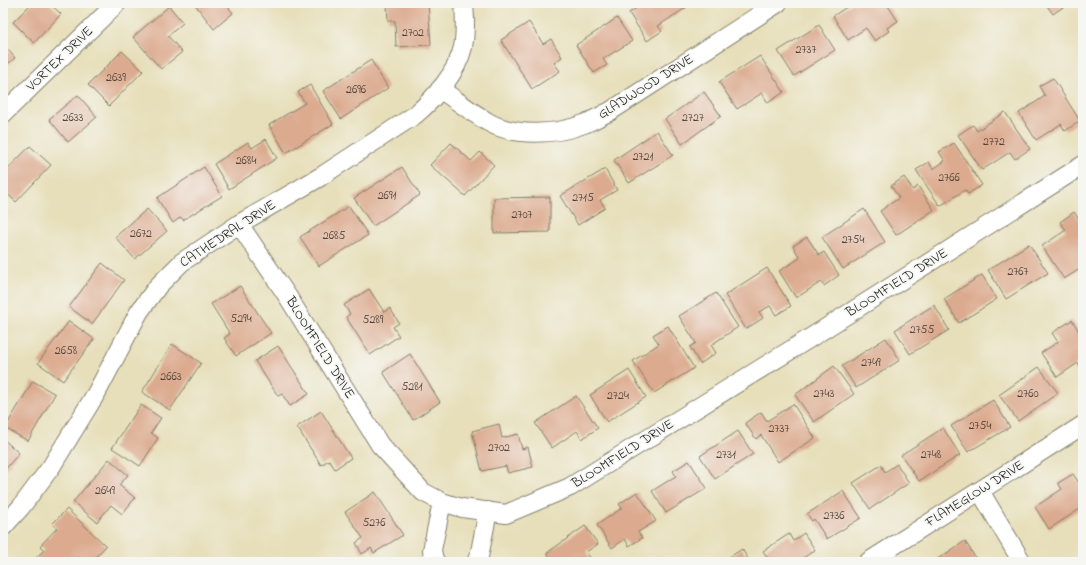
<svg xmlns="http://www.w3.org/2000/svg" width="1086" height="565" font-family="'Indie Flower',sans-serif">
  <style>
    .building { fill: #dcaa8e }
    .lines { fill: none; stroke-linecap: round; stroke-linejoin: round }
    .minor-casing { stroke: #827e6b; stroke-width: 20 }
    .minor { stroke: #fff; stroke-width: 18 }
    .labels { text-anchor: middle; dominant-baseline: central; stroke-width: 3.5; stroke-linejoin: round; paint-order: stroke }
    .number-label { font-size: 12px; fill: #4c4038 }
    .street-label { font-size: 14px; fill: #1c1c1c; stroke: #f6f6f2 }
  </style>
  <rect width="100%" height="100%" fill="#f6f6f2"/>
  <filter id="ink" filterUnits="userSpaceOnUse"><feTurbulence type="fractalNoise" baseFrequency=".025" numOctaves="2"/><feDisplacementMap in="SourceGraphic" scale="8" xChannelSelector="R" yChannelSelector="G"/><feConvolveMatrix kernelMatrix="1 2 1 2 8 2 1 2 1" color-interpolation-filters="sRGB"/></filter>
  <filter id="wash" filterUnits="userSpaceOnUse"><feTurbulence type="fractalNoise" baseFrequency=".012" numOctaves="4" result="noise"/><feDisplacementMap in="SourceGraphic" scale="16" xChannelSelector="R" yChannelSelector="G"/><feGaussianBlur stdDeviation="0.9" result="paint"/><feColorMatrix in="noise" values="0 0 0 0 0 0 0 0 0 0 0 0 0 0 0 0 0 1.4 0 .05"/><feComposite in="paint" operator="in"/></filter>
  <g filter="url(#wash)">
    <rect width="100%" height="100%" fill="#e7dfba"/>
    <g id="blocks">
      <g class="building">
        <path d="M32 3H49L61 14 34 43 13 22Z"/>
        <path d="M194 3H225L233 13 214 29Z"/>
        <path d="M387 3H428L431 45 396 47 395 21H388Z"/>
        <path d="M644 3H685L687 7 658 26 662 31 647 41 629 13Z"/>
        <path d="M853 3H886L898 21 887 28 889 31 875 41 866 28 848 40 833 16Z"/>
        <path d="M1045 3H1069L1053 14Z"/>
        <path d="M169 6 183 23 168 36 182 52 161 69 133 37Z"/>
        <path d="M617 18 632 41 603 59 607 65 594 73 576 45Z"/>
        <path d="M529 22 543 44 551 39 562 57 554 63 560 71 532 89 501 40Z"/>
        <path d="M819 25 835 50 794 76 778 51Z"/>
        <path d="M3 44 15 58 3 68Z"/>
        <path d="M122 51 143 71 109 106 88 85Z"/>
        <path d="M760 56 784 92 768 103 762 93 737 109 719 82Z"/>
        <path d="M371 60 388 88 341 119 323 91Z"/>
        <path d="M1053 78 1080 121 1065 131 1061 124 1036 140 1019 113 1045 96 1039 86Z"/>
        <path d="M310 85 333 124 286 153 269 125 305 103 298 92Z"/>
        <path d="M704 92 721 116 682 144 665 119Z"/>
        <path d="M78 95 97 117 68 142 49 119Z"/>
        <path d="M1005 112 1030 149 1015 159 1010 152 982 170 958 135 973 125 977 131Z"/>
        <path d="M657 131 673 155 629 183 614 160Z"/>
        <path d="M266 139 277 158 229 189 214 164 248 142 252 148Z"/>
        <path d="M451 143 471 161 480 152 494 165 465 196 430 165Z"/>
        <path d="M954 143 982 185 968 194 965 190 940 206 916 170 929 162 933 169 945 161 939 152Z"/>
        <path d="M30 146 51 165 16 202 3 190V174Z"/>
        <path d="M204 167 222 196 183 220 181 217 173 223 157 198Z"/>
        <path d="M402 167 420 195 373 226 354 198Z"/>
        <path d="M605 169 617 190 600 200 605 208 578 225 560 196Z"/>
        <path d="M904 177 913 190 918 186 934 210 896 235 880 211 899 198 891 186Z"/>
        <path d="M550 197V232L494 233V198Z"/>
        <path d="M349 206 368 235 319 266 300 237Z"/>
        <path d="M147 209 167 231 135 259 115 237Z"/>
        <path d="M864 209 885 242 843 269 822 237Z"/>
        <path d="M1074 212 1083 225V267L1064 279 1042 246 1066 230 1060 222Z"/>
        <path d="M807 237 819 255 824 252 839 275 824 286 821 282 796 298 779 271 800 258 793 246Z"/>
        <path d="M1029 244 1048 273 1006 299 988 270Z"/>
        <path d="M102 263 124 280 92 324 69 307Z"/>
        <path d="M767 268 791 306 776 315 770 306 759 312 763 318 746 329 725 295Z"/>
        <path d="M982 275 997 299 959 323 944 299Z"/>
        <path d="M240 286 271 333 236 356 224 338 230 334 211 304Z"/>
        <path d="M369 289 384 312 390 308 399 323 393 327 399 336 370 355 346 317 350 314 344 305Z"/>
        <path d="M716 293 738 327 711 345 716 353 700 364 690 347 696 343 679 316Z"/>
        <path d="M934 305 949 330 910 354 895 330Z"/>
        <path d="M1072 320 1083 338V372L1078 363 1057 377 1041 353 1058 342 1052 333Z"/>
        <path d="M69 321 94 339 63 381 38 363Z"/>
        <path d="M668 326 694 368 654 393 633 361 659 344 653 335Z"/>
        <path d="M886 338 900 360 856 388 842 366Z"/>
        <path d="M172 344 201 363 170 410 142 392Z"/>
        <path d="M278 346 309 394 290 406 282 394 278 396 255 361Z"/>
        <path d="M410 354 440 402 413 420 383 372Z"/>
        <path d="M834 366 854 394 814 422 795 395Z"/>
        <path d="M1039 367 1058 393 1018 421 999 395Z"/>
        <path d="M629 370 646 397 607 422 590 395Z"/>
        <path d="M33 381 55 394 28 441 5 428Z"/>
        <path d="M576 396 598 428 582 439 577 431 552 448 535 423Z"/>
        <path d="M993 400 1010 427 968 452 951 426Z"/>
        <path d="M793 404 815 438 778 462 761 435 756 439 745 423 761 412 767 421Z"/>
        <path d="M141 405 161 418 151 433 158 438 140 466 112 448Z"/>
        <path d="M321 411 351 458 335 469 329 460 321 465 297 427Z"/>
        <path d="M499 424 502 438 518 434 522 449 528 447 533 467 508 473 506 466 482 471 472 431Z"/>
        <path d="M943 428 960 455 919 481 901 455Z"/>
        <path d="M738 431 753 454 715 479 700 456Z"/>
        <path d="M3 439 19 453 3 472Z"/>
        <path d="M109 459 128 475 119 485 135 498 122 514 111 505 97 522 73 502Z"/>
        <path d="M689 461 707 488 666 513 652 491 676 476 673 471Z"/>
        <path d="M897 464 909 483 870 509 853 483 881 465 885 472Z"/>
        <path d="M1073 474 1083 489V507L1049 529 1035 507 1062 489 1058 483Z"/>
        <path d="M843 491 861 518 827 539 814 519 812 521 807 514Z"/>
        <path d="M375 492 403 535 374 553 371 548 362 554 356 543 363 538 345 512Z"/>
        <path d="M637 492 656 521 638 532 642 538 629 546 625 539 612 548 597 525 622 508 619 504Z"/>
        <path d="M67 509 106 546 91 562H83L78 557 73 562H40L36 558 44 550 40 546 57 528 52 524Z"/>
        <path d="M585 526 598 544 586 552 592 560 589 562H553L547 553Z"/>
        <path d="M804 533 815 550 797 562H762L768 558 763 551 789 534 793 541Z"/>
        <path d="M965 541 978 562H933Z"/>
        <path d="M742 549 750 562H722Z"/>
      </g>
    </g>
  </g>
  <g filter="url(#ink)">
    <use href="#blocks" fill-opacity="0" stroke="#827e6b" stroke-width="1"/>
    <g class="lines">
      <defs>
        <g id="minor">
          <path d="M440 89C456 100 471 112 488 122 514 137 556 135 584 124 592 121 600 116 609 112L778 3"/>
          <path d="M3 114 117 3"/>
          <path d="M239 224 288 297 380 445 423 492 442 502 462 508 506 514 570 487 810 338 1083 165"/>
          <path d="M980 491 1022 562"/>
          <path d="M3 527 21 507 51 467 97 392 139 312 158 286 182 262 239 224 320 177 415 115C435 98 457 73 463 47 466 32 465 18 464 3"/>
          <path d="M436 562 434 560 432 550 442 502"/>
          <path d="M476 562 479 557 488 511"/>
          <path d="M868 562 1083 425"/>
        </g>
      </defs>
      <use href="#minor" class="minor-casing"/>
      <use href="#minor" class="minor"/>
    </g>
  </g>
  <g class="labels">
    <g class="number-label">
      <text x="413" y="33">2702</text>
      <text x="806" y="50">2737</text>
      <text x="116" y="78">2639</text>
      <text x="356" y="90">2696</text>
      <text x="73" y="118">2633</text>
      <text x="693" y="118">2727</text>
      <text x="994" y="142">2772</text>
      <text x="643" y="157">2721</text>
      <text x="246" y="161">2684</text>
      <text x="949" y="178">2766</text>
      <text x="387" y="196">2691</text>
      <text x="583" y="198">2715</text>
      <text x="522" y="215">2707</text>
      <text x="141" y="234">2672</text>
      <text x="334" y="236">2685</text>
      <text x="853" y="240">2754</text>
      <text x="1018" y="272">2767</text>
      <text x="241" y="319">5294</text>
      <text x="373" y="320">5289</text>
      <text x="922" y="330">2755</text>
      <text x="66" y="351">2658</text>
      <text x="871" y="363">2749</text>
      <text x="171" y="377">2663</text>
      <text x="412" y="387">5281</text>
      <text x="824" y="394">2743</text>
      <text x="1028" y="394">2760</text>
      <text x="618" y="396">2724</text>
      <text x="980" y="426">2754</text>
      <text x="779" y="429">2737</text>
      <text x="499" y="448">2702</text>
      <text x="726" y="455">2731</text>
      <text x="931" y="455">2748</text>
      <text x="105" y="491">2649</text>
      <text x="834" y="516">2736</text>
      <text x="374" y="523">5276</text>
    </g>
    <g class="street-label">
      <text transform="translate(60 59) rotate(-44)">VORTEX DRIVE</text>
      <text transform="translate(646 87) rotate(-32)">GLADWOOD DRIVE</text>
      <text transform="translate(228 234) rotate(-33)">CATHEDRAL DRIVE</text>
      <text transform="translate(897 283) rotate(-32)">BLOOMFIELD DRIVE</text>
      <text transform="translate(320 348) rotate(58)">BLOOMFIELD DRIVE</text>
      <text transform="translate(623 454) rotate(-32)">BLOOMFIELD DRIVE</text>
      <text transform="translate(975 494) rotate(-32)">FLAMEGLOW DRIVE</text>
    </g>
  </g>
  <rect width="1086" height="565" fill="none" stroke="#f6f6f2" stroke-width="16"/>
</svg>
